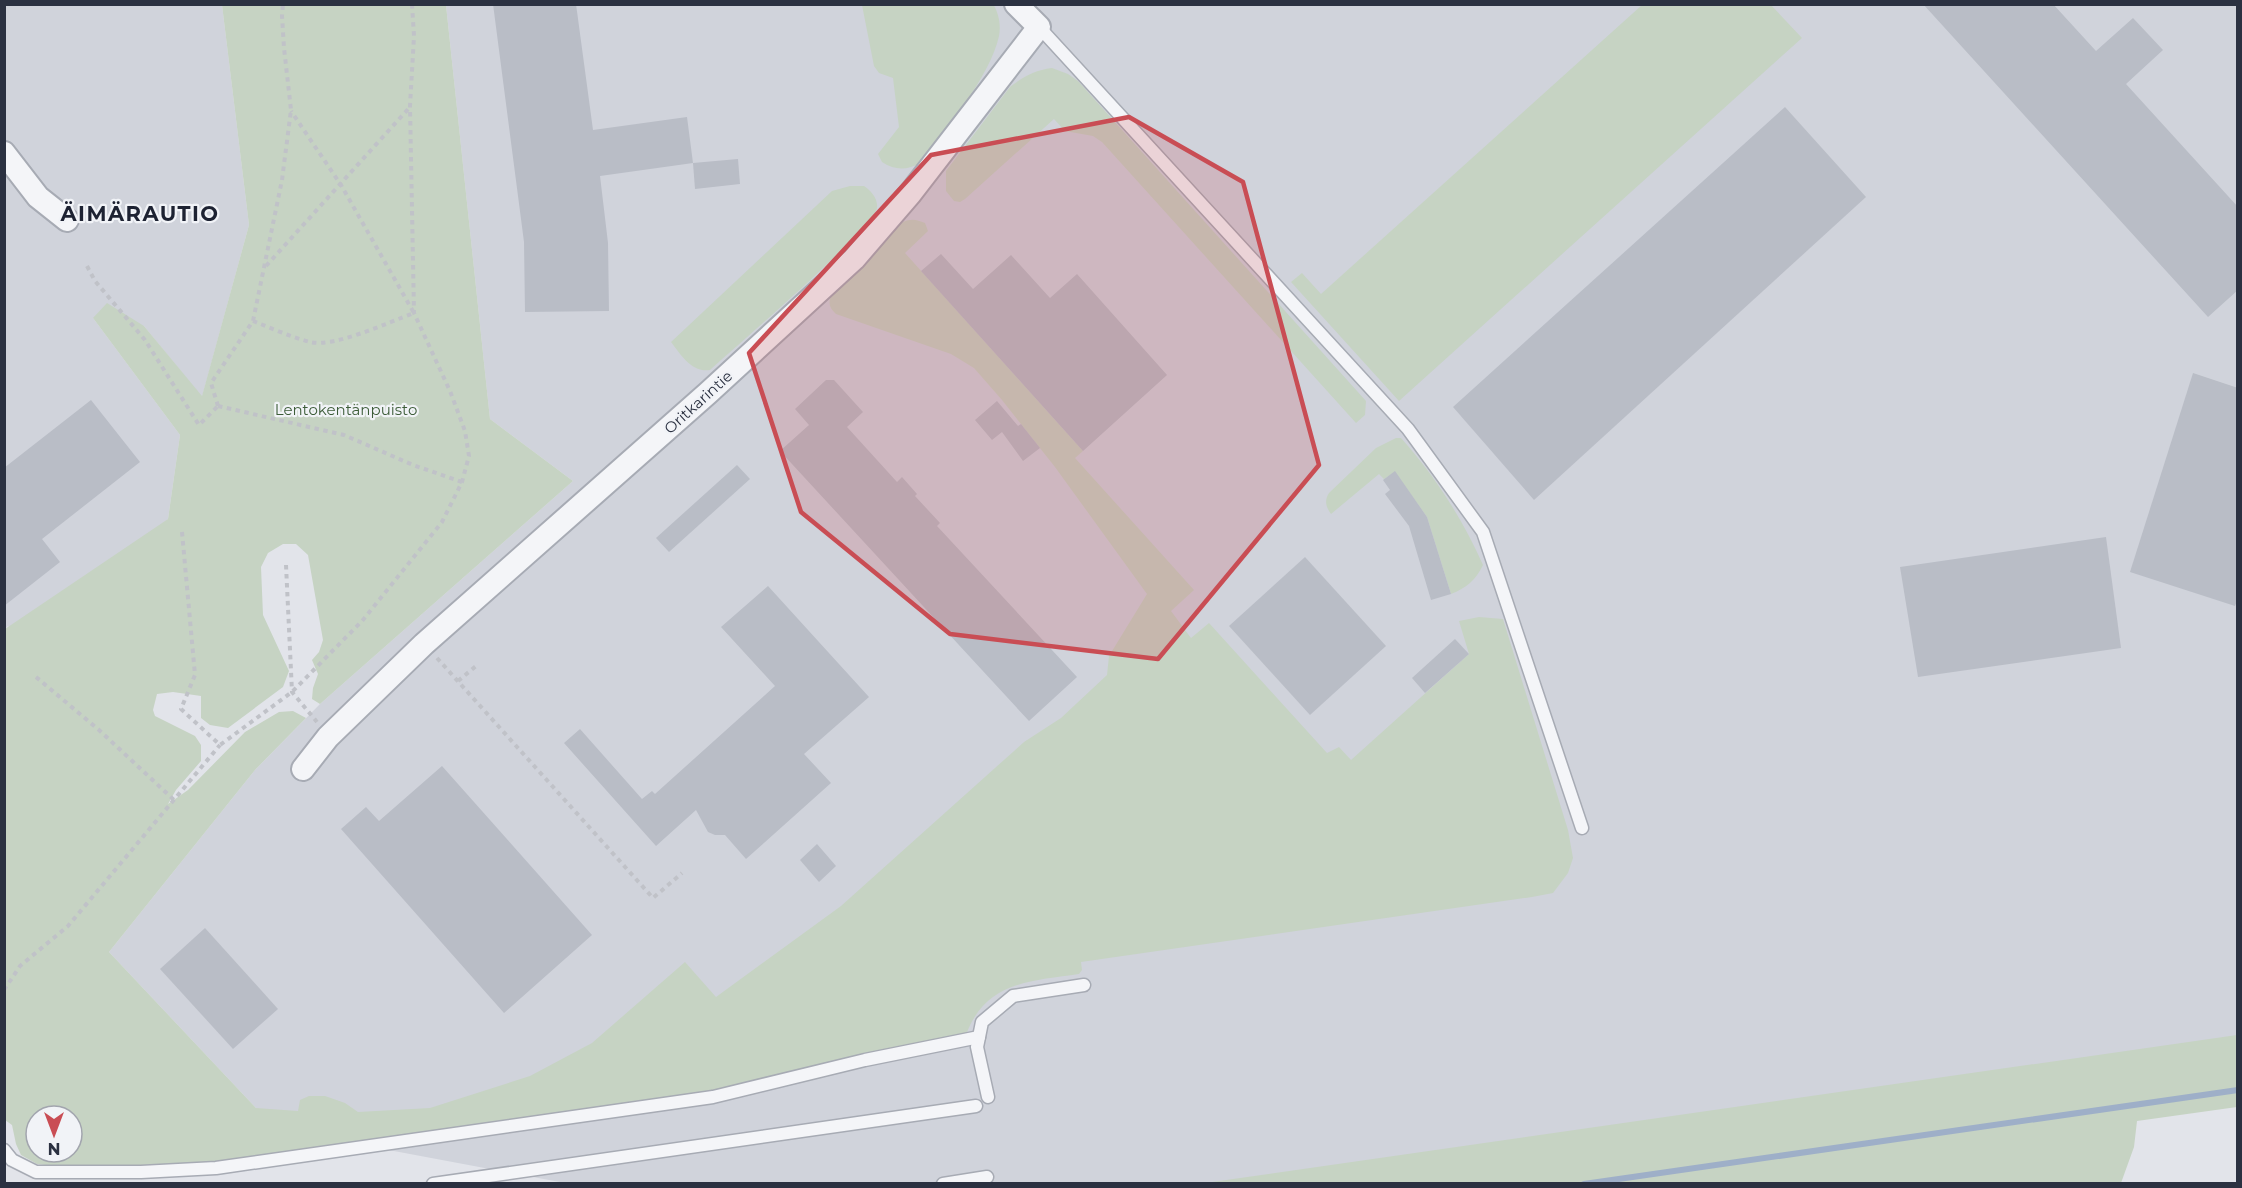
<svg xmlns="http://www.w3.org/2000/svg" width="2242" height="1188" font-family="Montserrat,sans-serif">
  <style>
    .built { fill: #d0d3db }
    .green { fill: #c6d3c3; fill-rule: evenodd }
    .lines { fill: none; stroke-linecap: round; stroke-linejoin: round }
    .stream { stroke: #9eafc8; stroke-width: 6 }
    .building { fill: #b9bdc6 }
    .lane-casing { stroke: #a7abb4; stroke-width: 15 }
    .street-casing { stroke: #a7abb4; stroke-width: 26 }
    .path { stroke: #c0c2c8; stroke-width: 4; stroke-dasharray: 4.5 4.5; stroke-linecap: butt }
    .lane { stroke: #f4f5f8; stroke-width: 12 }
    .street { stroke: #f4f5f8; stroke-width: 22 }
    .marked { fill: #c94d54; fill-opacity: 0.2; stroke: #c94d54; stroke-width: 4.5; stroke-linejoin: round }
    .labels { text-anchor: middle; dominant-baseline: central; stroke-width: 4.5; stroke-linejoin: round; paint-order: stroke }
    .street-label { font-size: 15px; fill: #2b3141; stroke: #f1f3f7 }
    .park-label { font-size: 15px; fill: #3c5c38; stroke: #f1f3f7 }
    .district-label { font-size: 21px; font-weight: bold; letter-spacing: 1.5px; fill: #1d2232; stroke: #f1f3f7 }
  </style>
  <rect width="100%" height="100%" fill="#e2e4ea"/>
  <g class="built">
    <path d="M5 5H222L249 225 202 397 144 326 93 318 180 435 168 519 42 669 8 626 5 629Z"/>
    <path d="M446 5H2237V1078L1336 1183H565L271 1128 256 1108 109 952 255 770 320 704 573 481 490 419Z"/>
  </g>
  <g class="green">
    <path d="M993 4C999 13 1001 26 999 36 990 77 946 128 921 163 907 170 896 171 882 162L878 154 899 127 893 78 879 73 874 66 862 5Z"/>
    <path d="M222 5H446L490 419 573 481 320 704 312 699 313 688 318 674 312 660 319 652 323 640 308 555 296 544H283L268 553 261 567 263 615 289 671 283 687 228 728 210 725 201 718V696L173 692 157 694 153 710 155 716 195 736 201 745V761L176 790 168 804 188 790 245 732 279 712 293 711 306 718 255 770 109 952 256 1108 298 1111 300 1100 309 1096H325L345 1103 358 1112 430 1108 530 1076 592 1043 685 962 716 997 841 906 1024 742 1061 718 1107 675 1109 656 1147 594 1055 467 1002 400 974 368 951 354 836 314C828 307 828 301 833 292L903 222C912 218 917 220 925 223L928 231 905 253 1083 451 1075 458 1194 590 1171 611 1191 638 1209 623 1327 753 1339 747 1351 760 1469 654 1459 621 1479 617 1503 619 1568 830 1573 858 1568 873 1553 893 1532 897 1081 962 1082 970 1079 974C1030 981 985 982 966 1035L713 1092 311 1150 213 1162 141 1167 72 1168 37 1164 21 1155 16 1144 12 1125 5 1120V629L168 519 180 435 93 318 107 303 144 326 202 396 249 225ZM36 1116H72V1152H36Z"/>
    <path d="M1642 5H1771L1802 38 1399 401 1291 282 1302 273 1321 294Z"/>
    <path d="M1052 68 1068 74 1078 81 1366 401 1365 415 1356 423 1102 142 1093 136 1065 131 1054 119 965 199 960 202 954 201 946 191V171L1010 87C1023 77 1035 70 1052 68Z"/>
    <path d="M850 186H864C871 191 878 198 877 208 874 228 734 348 710 370 692 373 681 355 671 342L832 191Z"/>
    <path d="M1396 438H1401C1435 476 1462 518 1483 565 1476 580 1466 588 1451 594L1427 517 1395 472 1384 479 1379 474 1331 514C1326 507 1324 501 1329 493L1376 448Z"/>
    <path d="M2237 1035V1107L2137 1121 2134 1147 2121 1183H1205Z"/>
  </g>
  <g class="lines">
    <path class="stream" d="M1584 1184 2238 1090"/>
  </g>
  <g class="building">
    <path d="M493 4H576L593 130 687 117 693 163 600 176 608 243 609 311 525 312 524 242Z"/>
    <path d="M1923 4H2053L2096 51 2133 18 2163 50 2126 84 2238 207V290L2208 317Z"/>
    <path d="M1785 107 1866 197 1534 500 1453 407Z"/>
    <path d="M738 159 740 184 695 189 693 163Z"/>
    <path d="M941 254 973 289 1011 255 1050 298 1077 274 1167 375 1083 451 921 271Z"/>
    <path d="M2193 373 2238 388V598L2235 606 2130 572Z"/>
    <path d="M826 380H834L863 412 847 427 897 482 902 477 917 494 915 496 940 523 937 526 1077 677 1029 721 780 451 809 425 795 409Z"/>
    <path d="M91 400 140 462 42 539 60 562 4 606V468Z"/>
    <path d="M997 401 1018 426 1021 424 1040 448 1023 461 1002 432 992 440 975 420Z"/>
    <path d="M737 465 750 479 669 552 656 538Z"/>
    <path d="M1395 471 1427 517 1451 594 1431 600 1409 526 1385 494 1390 490 1383 480Z"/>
    <path d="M2106 537 2121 648 1918 677 1900 567Z"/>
    <path d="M1305 557 1386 646 1310 715 1229 626Z"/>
    <path d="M768 586 869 697 804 754 831 783 746 859 725 835H715L708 832 696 810 656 846 564 743 580 729 642 799 652 791 655 794 775 686 721 627Z"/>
    <path d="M1455 639 1469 654 1425 693 1412 678Z"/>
    <path d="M442 766 592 935 504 1013 341 829 366 807 379 821Z"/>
    <path d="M817 844 836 866 819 882 800 860Z"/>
    <path d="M205 928 278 1009 233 1049 160 969Z"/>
  </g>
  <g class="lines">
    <defs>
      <g id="lane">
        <path d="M1039 27 1408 429 1483 532 1582 828"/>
        <path d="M988 1097 977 1047 982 1022 1013 996 1084 985"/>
        <path d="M4 1150 12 1160 36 1172H141L216 1168 713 1097 865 1060 979 1037"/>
        <path d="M433 1184 976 1106"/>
        <path d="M943 1184 987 1177"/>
      </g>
      <g id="street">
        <path d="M4 153 38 197 67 220"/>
        <path d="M303 769 328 737 424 644 708 393 854 259 910 194 1039 27 1016 4"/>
      </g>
    </defs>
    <use href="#lane" class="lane-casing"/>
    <use href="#street" class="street-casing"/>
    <g class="path">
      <path d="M87 266 95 281 145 340 199 425 218 406"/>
      <path d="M266 266 410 107"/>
      <path d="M253 321C271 328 291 337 310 342 334 348 389 322 414 313L341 185 291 111"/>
      <path d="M218 406 211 383 253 321 282 180 291 110 284 48 282 16 283 4"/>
      <path d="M218 406 344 435 413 465 462 482"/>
      <path d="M182 532 195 675 181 709 220 745 292 692 362 621 442 522 462 482 469 456 465 431 450 391 414 313 410 106 414 36 412 4"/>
      <path d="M286 565 292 692 317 722"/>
      <path d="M437 658 653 898 682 873"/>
      <path d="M36 677 99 730 174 800"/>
      <path d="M458 681 476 666"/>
      <path d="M4 990 20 966 68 926 220 745"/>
    </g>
    <use href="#lane" class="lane"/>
    <use href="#street" class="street"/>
  </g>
  <path class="marked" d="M1129 117 1243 182 1319 465 1158 659 950 634 801 512 749 353 931 155Z"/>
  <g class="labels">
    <g class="street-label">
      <text transform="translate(698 402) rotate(-42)">Oritkarintie</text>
    </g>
    <g class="park-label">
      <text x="346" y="409">Lentokentänpuisto</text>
    </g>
    <g class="district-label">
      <text x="140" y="213">ÄIMÄRAUTIO</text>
    </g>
  </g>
  <rect width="2242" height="1188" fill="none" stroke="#2b3141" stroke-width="12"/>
  <g transform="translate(54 1134) rotate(180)"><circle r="28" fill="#f1f3f7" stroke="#a2a5ae" stroke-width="1.5"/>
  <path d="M0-4.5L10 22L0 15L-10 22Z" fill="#c94d54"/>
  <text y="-9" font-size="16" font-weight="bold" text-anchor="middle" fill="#2b3141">N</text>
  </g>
</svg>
